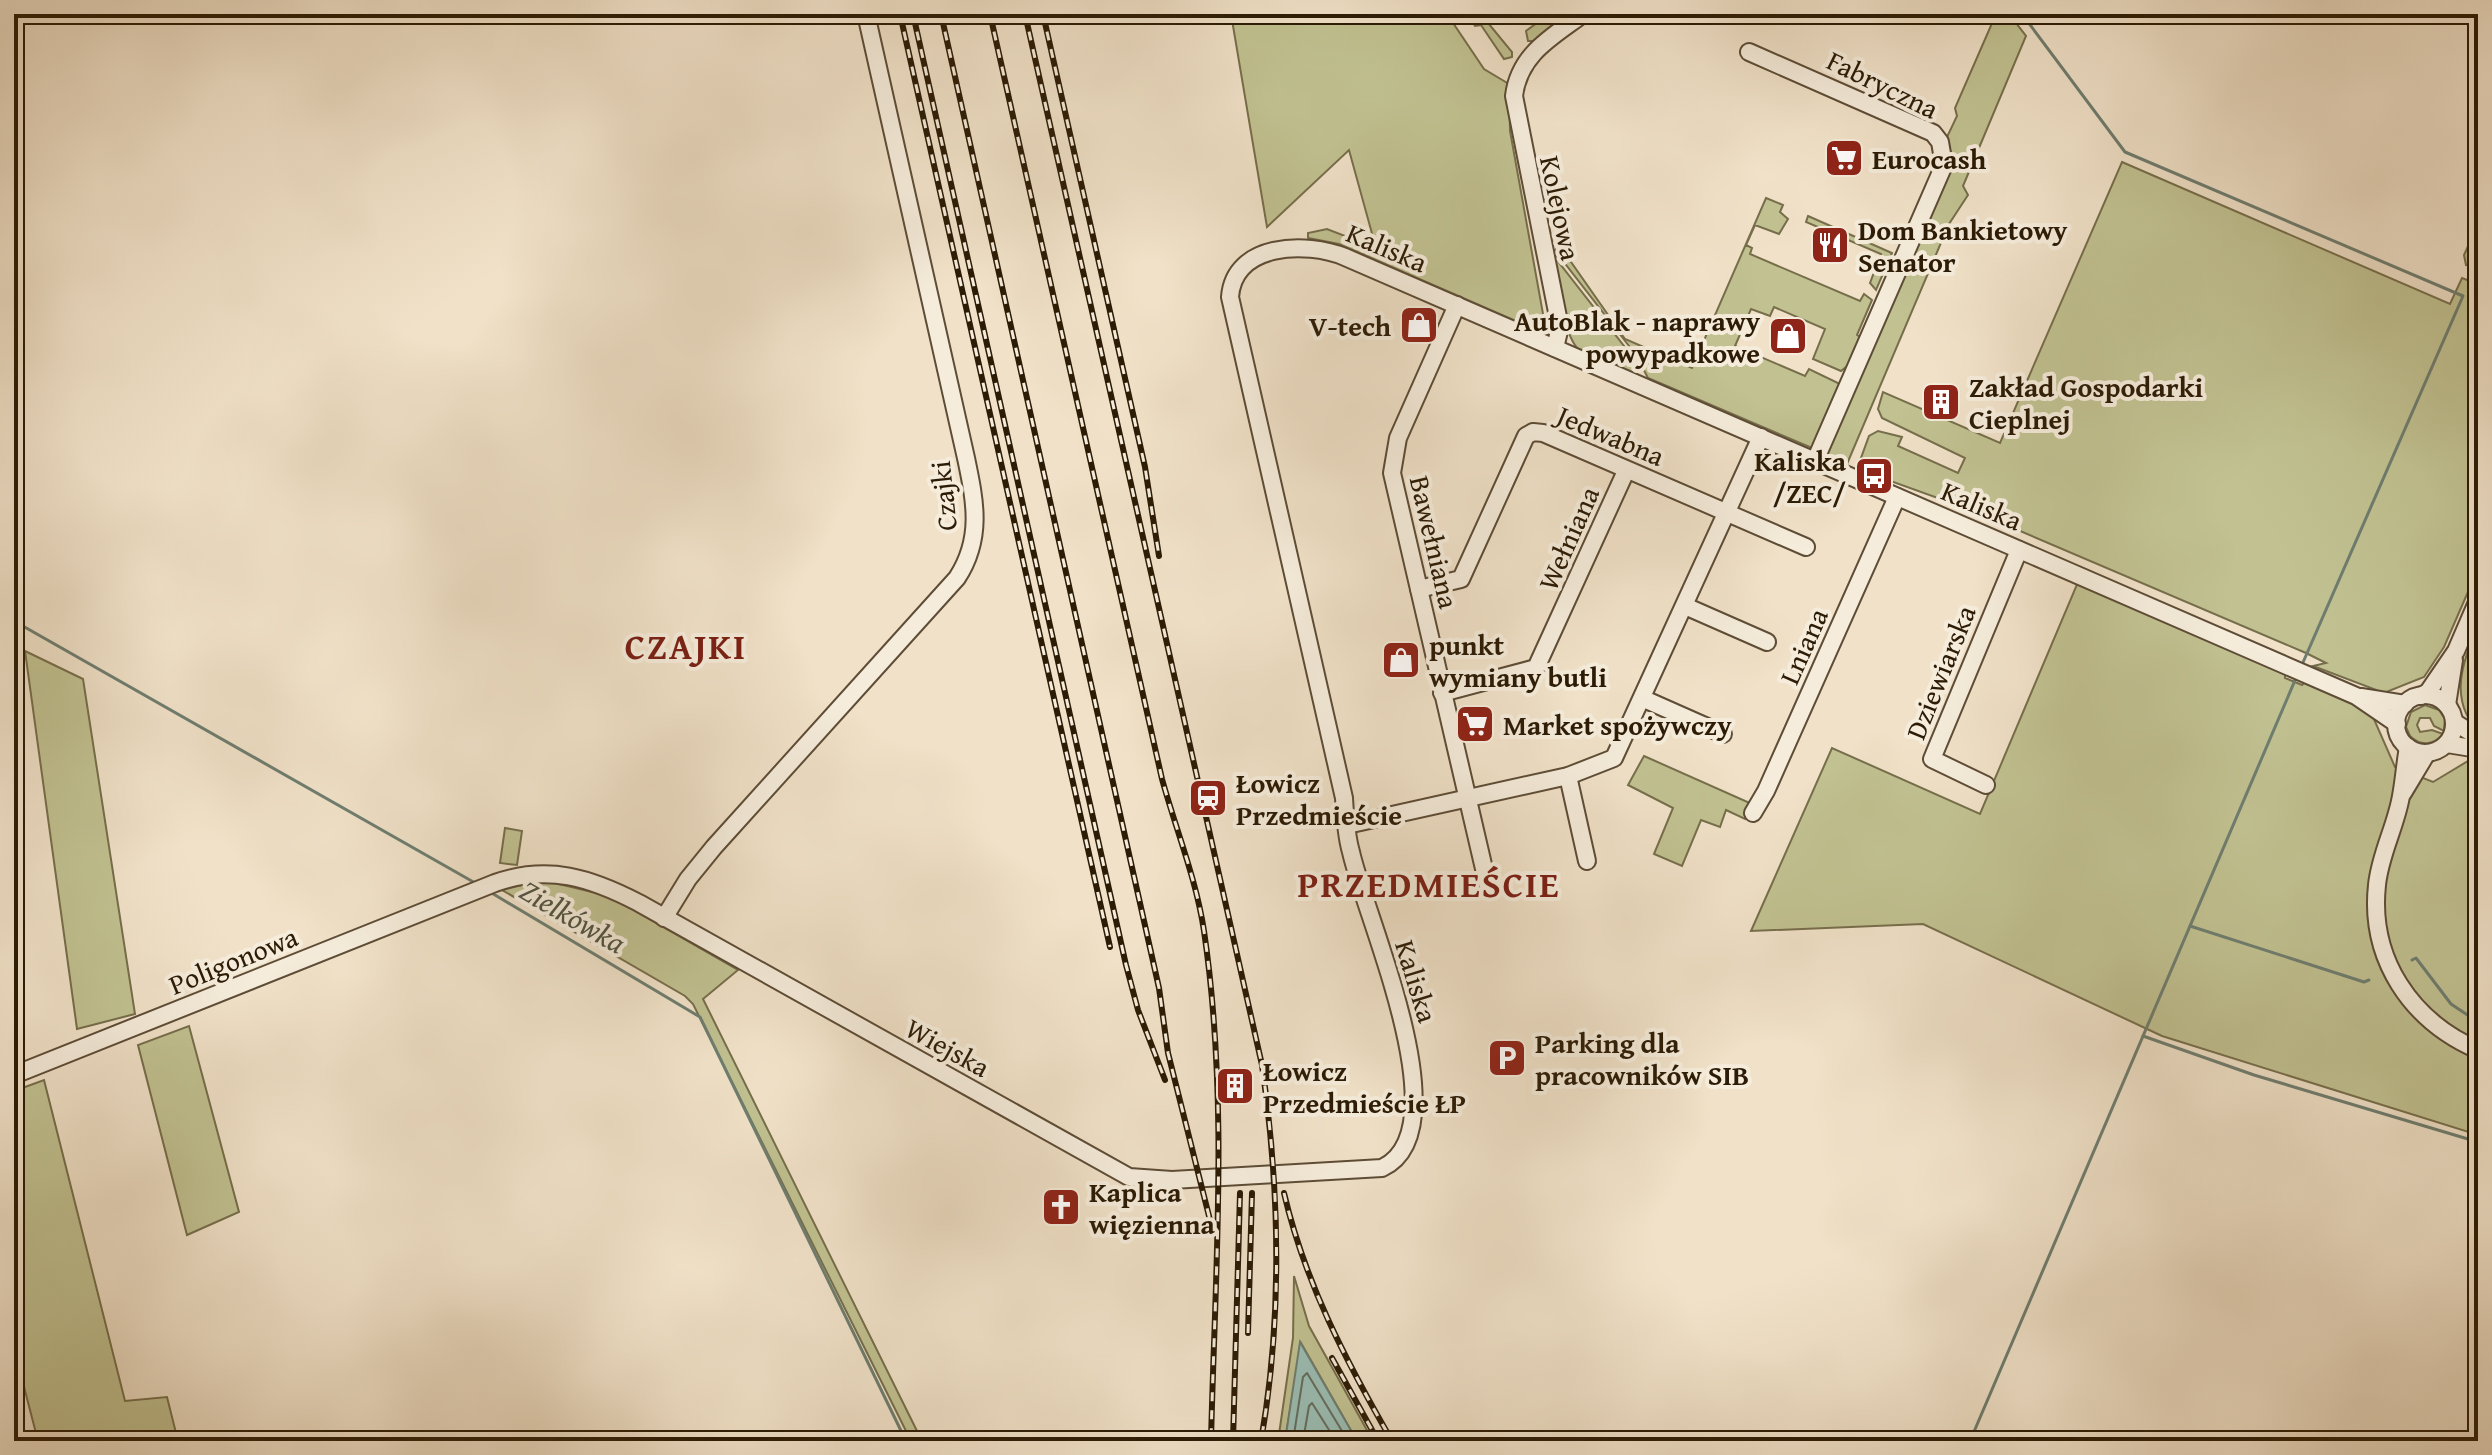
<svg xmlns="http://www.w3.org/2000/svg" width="2492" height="1455" font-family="'Gentium Book Plus',serif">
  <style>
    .green { fill: #c1c191; stroke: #766e4b; stroke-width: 2 }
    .water { fill: #9abeb5; stroke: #6e7d6f; stroke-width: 2 }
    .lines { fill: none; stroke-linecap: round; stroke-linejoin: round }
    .shore { stroke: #636c5d; stroke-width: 2 }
    .stream { stroke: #6e7d6f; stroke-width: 3 }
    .minor-casing { stroke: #5d4c36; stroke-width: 20 }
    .minor { stroke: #f5ecdb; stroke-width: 16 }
    .rail-casing { stroke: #2c1b05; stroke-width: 6 }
    .rail { stroke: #f5ecdb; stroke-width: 3; stroke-dasharray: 9; stroke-linecap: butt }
    .labels { text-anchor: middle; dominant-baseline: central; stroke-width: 8; stroke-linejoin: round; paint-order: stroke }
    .street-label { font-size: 28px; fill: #2c1b05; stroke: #f5ecdb }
    .poi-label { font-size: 28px; font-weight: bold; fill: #2c1b05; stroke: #f5ecdb; text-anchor: start }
    .water-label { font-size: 30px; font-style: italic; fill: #525443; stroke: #f5ecdb }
    .district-label { font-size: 36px; font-weight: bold; letter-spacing: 2px; fill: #7a1f14; stroke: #f5ecdb }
  </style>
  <rect width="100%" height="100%" fill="#f0e1c8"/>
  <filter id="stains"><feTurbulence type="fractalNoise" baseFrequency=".0025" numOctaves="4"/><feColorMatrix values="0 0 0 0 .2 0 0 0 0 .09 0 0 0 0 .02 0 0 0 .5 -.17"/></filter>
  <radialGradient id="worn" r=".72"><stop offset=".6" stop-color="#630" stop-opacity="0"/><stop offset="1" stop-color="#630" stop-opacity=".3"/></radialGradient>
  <g class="green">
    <path d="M1231 14H1447L1484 69 1509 84 1510 131 1545 325 1530 327 1339 244 1308 238V233L1327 229 1376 248 1349 150 1267 227Z"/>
    <path d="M1468 14 1484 18 1512 52V57L1504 59 1481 25 1475 26Z"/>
    <path d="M1549 14H1569L1534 41H1528L1526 31Z"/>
    <path d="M1996 14H2009L2026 36 1963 186 1968 195 1949 224 1847 464 1828 457V447L1952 158 1947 137 1957 116 1955 108Z"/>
    <path d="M2122 162 2450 304 2462 278 2478 284V569L2444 647 2424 677 2384 693 2313 666 2326 663 2306 653 1971 510 1857 469 1869 436 1878 431 1902 437 1898 446 1958 473 1965 458 1882 418 1878 409 1883 392 2000 443Z"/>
    <path d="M1766 198 1783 205 1780 212 1788 219 1779 234 1755 225 1746 245 1752 248 1750 254 1860 301 1864 294 1872 300 1857 335 1863 339 1851 363 1841 371 1813 359 1825 329 1774 307 1770 316 1751 309 1735 346 1805 376 1809 369 1840 384 1812 448 1648 378 1636 355 1560 257 1557 242 1625 339 1692 368Z"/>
    <path d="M1808 216 1892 253 1876 290 1870 283 1881 254 1806 222Z"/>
    <path d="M2478 224V266L2466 265 2464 255Z"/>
    <path d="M1555 250 1557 260 1631 355 1637 375C1620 368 1593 363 1579 350 1562 334 1557 277 1552 253Z"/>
    <path d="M2078 582 2285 673V678L2302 685 2305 682 2370 710 2395 767 2433 782 2478 755V1135L2162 1036 1923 924 1751 931 1832 748 1980 814Z"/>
    <path d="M2478 625V731C2448 699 2463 660 2478 625Z"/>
    <path d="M25 651 83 679 135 1014 77 1029Z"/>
    <path d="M2425 705 2439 710 2445 719 2444 731 2434 726 2430 718H2420L2417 725 2420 732 2432 730 2443 734C2434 745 2421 747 2410 736L2406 727 2411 712Z"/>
    <path d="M1644 756 1752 804 1745 819 1726 810 1720 827 1701 820 1682 866 1654 854 1673 808 1628 785Z"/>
    <path d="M505 828 522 831 517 865 500 863Z"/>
    <path d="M542 880 609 896 738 970 703 999 922 1441H911L693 1004 685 996 502 890Z"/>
    <path d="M189 1026 239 1212 187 1235 138 1045Z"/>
    <path d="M44 1080 125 1401 167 1397 178 1441H38L14 1348V1091Z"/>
    <path d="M1294 1276 1309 1326 1373 1441H1357L1301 1343 1285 1441H1278L1293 1338Z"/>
  </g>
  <path class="water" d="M1300 1342 1357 1441H1285Z"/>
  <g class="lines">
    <g class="shore">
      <path d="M1293 1441 1303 1377 1307 1373 1348 1441"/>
      <path d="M1303 1441 1309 1406 1312 1403 1336 1441"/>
    </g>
    <g class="stream">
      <path d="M2022 14 2125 152 2463 296 2301 667"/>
      <path d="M14 621 477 884"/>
      <path d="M490 892 700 1017 906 1441"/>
      <path d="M2190 926 2364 982 2369 980"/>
      <path d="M2412 960 2416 958 2451 1004 2478 1022"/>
      <path d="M2143 1036 2254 1075 2478 1142"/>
      <path d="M1970 1441 2296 678"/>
    </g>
    <defs>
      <g id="minor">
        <path d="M1749 52 1933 133 1940 142 1944 165 1815 461"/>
        <path d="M1457 305 1398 438 1392 473 1488 886"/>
        <path d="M1555 348 1560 327 1514 96C1519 54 1552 37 1583 14"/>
        <path d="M1419 589 1461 579 1526 436 1533 432 1543 433 1806 547"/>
        <path d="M1685 606 1767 642"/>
        <path d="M1442 693 1536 668 1626 471"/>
        <circle cx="2425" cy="724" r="29"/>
        <path d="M2421 696 2428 692 2456 651 2478 600"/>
        <path d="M2361 697 2405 704"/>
        <path d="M1644 699 1723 734"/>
        <path d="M2447 705 2454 660"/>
        <path d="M2454 722 2478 737"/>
        <path d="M2447 744 2478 749"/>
        <path d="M2408 747C2405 764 2404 780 2401 796 2396 826 2380 854 2377 885 2369 959 2411 1021 2478 1050"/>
        <path d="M1568 776 1587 861"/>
        <path d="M1986 785 1932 759 2019 550"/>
        <path d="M2403 793 2427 753"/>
        <path d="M1753 813 1766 791 1897 497"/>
        <path d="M1347 825 1568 776 1614 758 1761 437"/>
        <path d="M664 918 688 879 714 847 957 578C983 538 975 501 966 458L866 14"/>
        <path d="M14 1075 495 883C548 864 591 878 639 903L1129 1177 1172 1180 1382 1168C1463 1130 1365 917 1351 852 1346 835 1345 816 1344 798L1230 297C1234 243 1306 241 1345 257L2356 696 2397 724"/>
      </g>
    </defs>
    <use href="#minor" class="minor-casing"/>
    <use href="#minor" class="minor"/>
    <defs>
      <g id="rail">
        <path d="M900 14 1110 947"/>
        <path d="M913 14 1126 965 1138 1010 1165 1080"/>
        <path d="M941 14 1159 988 1168 1053 1212 1228"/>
        <path d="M990 14 1162 779C1176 830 1196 878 1204 931 1229 1101 1215 1270 1211 1441"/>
        <path d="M1025 14 1262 1065C1280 1191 1283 1315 1261 1441"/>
        <path d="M1043 14 1145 467 1159 556"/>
        <path d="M1284 1193C1305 1283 1346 1361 1392 1441"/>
        <path d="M1248 1333 1252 1193"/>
        <path d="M1332 1358 1377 1439"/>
        <path d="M1233 1441 1240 1193"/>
      </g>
    </defs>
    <use href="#rail" class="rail-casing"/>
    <use href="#rail" class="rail"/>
  </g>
  <defs>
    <symbol id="supermarket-square" viewBox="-11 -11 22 22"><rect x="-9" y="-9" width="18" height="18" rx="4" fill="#8f2418" stroke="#f5ecdb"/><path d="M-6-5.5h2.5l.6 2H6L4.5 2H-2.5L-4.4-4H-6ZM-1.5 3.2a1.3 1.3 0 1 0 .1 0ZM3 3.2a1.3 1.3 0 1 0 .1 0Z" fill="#fff"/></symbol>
    <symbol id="restaurant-square" viewBox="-11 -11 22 22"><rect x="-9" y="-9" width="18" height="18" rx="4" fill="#8f2418" stroke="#f5ecdb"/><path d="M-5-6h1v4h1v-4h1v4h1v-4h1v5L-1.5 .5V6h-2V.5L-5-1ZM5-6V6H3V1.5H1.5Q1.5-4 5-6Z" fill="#fff"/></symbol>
    <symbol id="shop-square" viewBox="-11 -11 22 22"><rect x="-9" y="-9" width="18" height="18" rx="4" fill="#8f2418" stroke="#f5ecdb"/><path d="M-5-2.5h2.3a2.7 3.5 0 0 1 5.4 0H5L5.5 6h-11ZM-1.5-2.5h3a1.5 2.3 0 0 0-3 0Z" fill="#fff"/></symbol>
    <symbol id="building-square" viewBox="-11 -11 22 22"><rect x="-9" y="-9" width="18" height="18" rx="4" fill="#8f2418" stroke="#f5ecdb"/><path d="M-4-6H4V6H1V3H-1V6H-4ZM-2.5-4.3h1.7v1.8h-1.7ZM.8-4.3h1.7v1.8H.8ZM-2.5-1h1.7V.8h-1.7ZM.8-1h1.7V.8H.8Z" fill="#fff"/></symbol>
    <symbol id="bus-square" viewBox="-11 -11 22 22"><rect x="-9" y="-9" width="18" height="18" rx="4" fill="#8f2418" stroke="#f5ecdb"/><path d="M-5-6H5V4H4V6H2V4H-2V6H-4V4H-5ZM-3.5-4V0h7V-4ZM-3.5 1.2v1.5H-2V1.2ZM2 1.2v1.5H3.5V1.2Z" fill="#fff"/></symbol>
    <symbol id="station-square" viewBox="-11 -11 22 22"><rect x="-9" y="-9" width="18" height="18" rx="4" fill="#8f2418" stroke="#f5ecdb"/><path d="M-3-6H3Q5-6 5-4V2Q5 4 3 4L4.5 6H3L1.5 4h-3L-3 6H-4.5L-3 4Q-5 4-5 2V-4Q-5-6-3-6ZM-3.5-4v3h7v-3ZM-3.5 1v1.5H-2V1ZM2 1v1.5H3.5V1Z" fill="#fff"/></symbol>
    <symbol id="parking-square" viewBox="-11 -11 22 22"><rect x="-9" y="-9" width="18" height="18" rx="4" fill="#8f2418" stroke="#f5ecdb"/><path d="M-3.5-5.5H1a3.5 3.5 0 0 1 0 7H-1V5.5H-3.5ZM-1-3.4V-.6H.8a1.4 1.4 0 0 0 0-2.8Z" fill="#fff"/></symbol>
    <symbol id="church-square" viewBox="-11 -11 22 22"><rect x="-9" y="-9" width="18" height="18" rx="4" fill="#8f2418" stroke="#f5ecdb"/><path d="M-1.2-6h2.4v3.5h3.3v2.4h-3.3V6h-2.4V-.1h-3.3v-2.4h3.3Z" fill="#fff"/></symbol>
  </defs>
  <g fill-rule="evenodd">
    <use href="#supermarket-square" x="1822" y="136" width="44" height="44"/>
    <use href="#restaurant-square" x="1808" y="223" width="44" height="44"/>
    <use href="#shop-square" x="1397" y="303" width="44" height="44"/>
    <use href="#shop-square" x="1766" y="314" width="44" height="44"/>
    <use href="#building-square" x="1919" y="380" width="44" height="44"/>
    <use href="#bus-square" x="1852" y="454" width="44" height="44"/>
    <use href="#shop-square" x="1379" y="638" width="44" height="44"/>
    <use href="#supermarket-square" x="1453" y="702" width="44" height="44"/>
    <use href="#station-square" x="1186" y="776" width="44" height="44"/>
    <use href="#parking-square" x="1485" y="1036" width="44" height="44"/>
    <use href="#building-square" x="1213" y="1064" width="44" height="44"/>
    <use href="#church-square" x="1039" y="1185" width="44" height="44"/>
  </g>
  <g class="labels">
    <g class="street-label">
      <text transform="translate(1883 84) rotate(26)">Fabryczna</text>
      <text transform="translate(1561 208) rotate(78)">Kolejowa</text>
      <text transform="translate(1387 247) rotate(23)">Kaliska</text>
      <text transform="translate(1611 435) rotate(23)">Jedwabna</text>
      <text transform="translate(943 496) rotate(-96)">Czajki</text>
      <text transform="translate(1982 505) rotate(23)">Kaliska</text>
      <text transform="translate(1568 538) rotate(-66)">Wełniana</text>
      <text transform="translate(1435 542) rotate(77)">Bawełniana</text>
      <text transform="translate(1803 646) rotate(-66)">Lniana</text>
      <text transform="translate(1940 672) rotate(-68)">Dziewiarska</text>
      <text transform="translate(233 960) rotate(-22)">Poligonowa</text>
      <text transform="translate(1417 981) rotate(73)">Kaliska</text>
      <text transform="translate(948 1047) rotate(29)">Wiejska</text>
    </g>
    <g class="poi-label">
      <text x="1872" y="158">Eurocash</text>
      <text x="1858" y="229">Dom Bankietowy<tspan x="1858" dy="32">Senator</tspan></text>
      <text x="1760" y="320" text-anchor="end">AutoBlak - naprawy<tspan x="1760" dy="32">powypadkowe</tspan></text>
      <text x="1391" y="325" text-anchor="end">V-tech</text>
      <text x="1969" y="386">Zakład Gospodarki<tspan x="1969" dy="32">Cieplnej</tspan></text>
      <text x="1846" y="460" text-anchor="end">Kaliska<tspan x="1846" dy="32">/ZEC/</tspan></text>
      <text x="1429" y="644">punkt<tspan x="1429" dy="32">wymiany butli</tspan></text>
      <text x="1503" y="724">Market spożywczy</text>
      <text x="1236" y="782">Łowicz<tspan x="1236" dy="32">Przedmieście</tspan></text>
      <text x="1535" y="1042">Parking dla<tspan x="1535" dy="32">pracowników SIB</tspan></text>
      <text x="1263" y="1070">Łowicz<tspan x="1263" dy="32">Przedmieście ŁP</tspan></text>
      <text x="1089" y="1191">Kaplica<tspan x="1089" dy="32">więzienna</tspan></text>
    </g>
    <g class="water-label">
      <text transform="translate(573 916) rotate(30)">Zielkówka</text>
    </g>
    <g class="district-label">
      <text x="686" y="645">CZAJKI</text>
      <text x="1429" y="883">PRZEDMIEŚCIE</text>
    </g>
  </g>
  <rect width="2492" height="1455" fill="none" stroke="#f0e1c8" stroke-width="48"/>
  <rect x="16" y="16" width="2460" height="1423" fill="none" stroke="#2c1b05" stroke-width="4"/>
  <rect x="24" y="24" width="2444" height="1407" fill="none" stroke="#2c1b05" stroke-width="2"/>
  <rect width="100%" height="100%" filter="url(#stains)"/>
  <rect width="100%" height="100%" fill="url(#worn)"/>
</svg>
